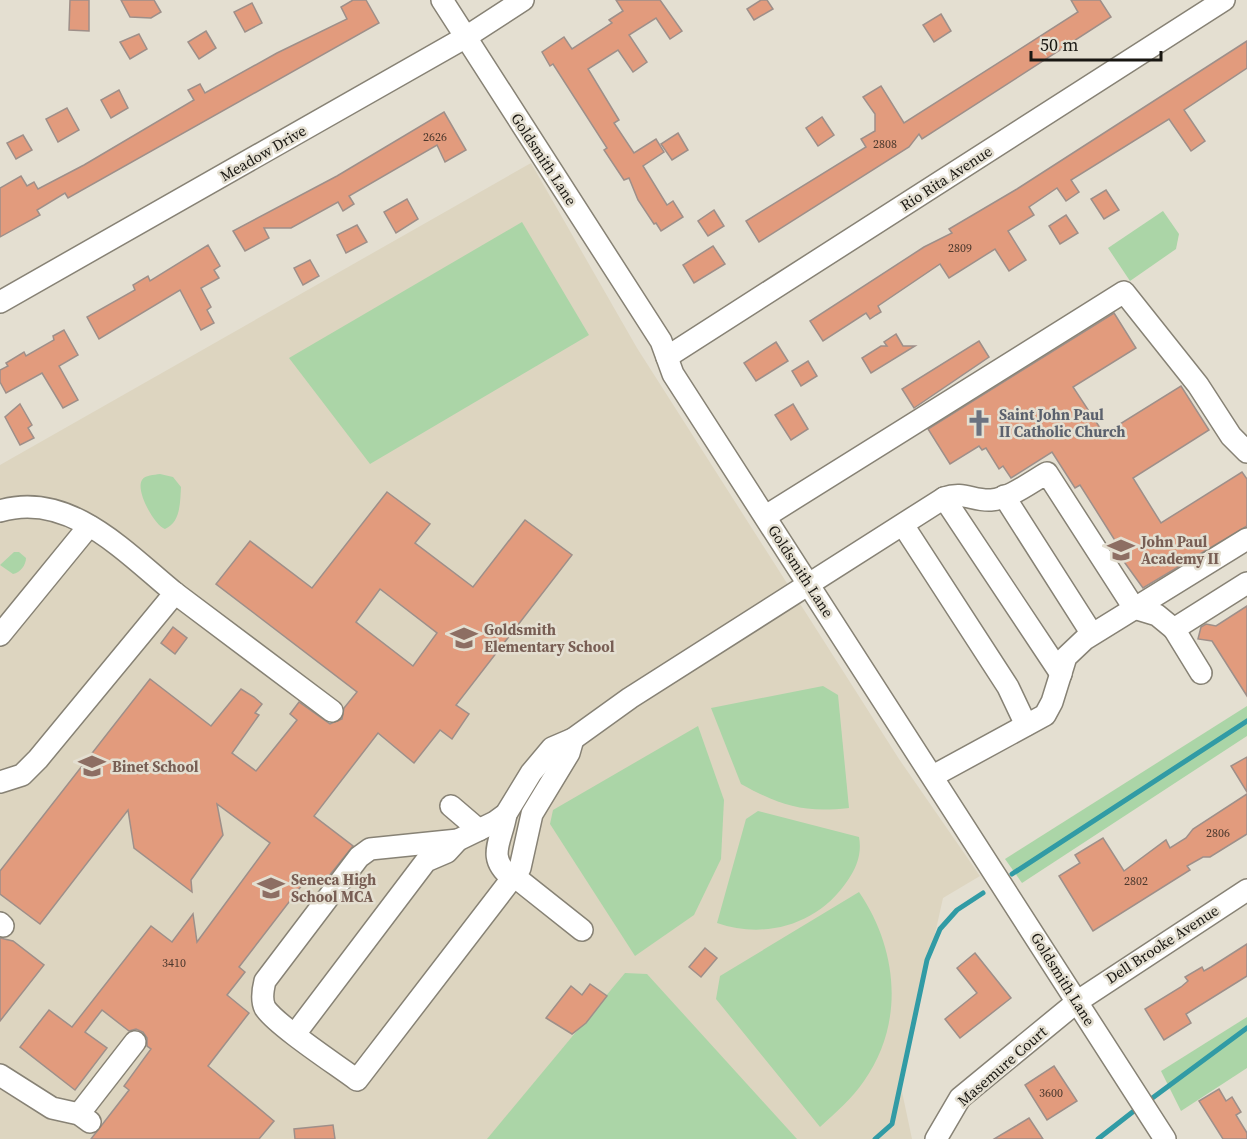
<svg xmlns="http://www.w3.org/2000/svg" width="1247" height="1139" font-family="'Source Serif 4',serif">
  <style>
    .built { fill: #ddd5c0 }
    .green { fill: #abd5a7 }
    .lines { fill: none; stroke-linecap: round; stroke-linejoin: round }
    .stream { stroke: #319ba5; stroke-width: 5 }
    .building { fill: #e29b7d; stroke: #9e8f89; stroke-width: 1.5; fill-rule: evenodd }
    .minor-casing { stroke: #878275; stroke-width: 24 }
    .minor { stroke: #fff; stroke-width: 21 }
    .labels { text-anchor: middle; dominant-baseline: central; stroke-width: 5; stroke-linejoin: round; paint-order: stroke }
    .number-label { font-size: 12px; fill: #4b382d }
    .street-label { font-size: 15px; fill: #191712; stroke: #e4dfd1 }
    .worship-label { font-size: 15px; font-weight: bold; fill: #5b616d; stroke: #e4dfd1; text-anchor: start }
    .education-label { font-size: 15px; font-weight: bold; fill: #785e54; stroke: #e4dfd1; text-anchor: start }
  </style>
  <rect width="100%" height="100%" fill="#e4dfd1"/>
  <path class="built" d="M531 163 637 348 899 759 980 876 943 898 901 1087 912 1139H0V465Z"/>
  <g class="green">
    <path d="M1163 211 1179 234 1176 249 1130 281 1108 248Z"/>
    <path d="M522 222 589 335 370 464 289 358Z"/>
    <path d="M160 474 173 477 181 487C180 502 181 522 165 529 155 526 135 491 142 480 145 475 154 475 160 474Z"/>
    <path d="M14 552H19L26 558C26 565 20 573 13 574L0 565Z"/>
    <path d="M823 686 838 695 849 808C803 813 781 806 741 784L711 708Z"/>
    <path d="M1247 706V736L1022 883 1005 859Z"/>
    <path d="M698 726 724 800 721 859 694 915 635 956 550 824 553 810Z"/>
    <path d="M758 811 859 837C862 853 857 867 848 880 819 924 766 940 717 923L746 819Z"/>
    <path d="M859 892C898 949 905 1023 864 1081 852 1099 835 1113 820 1127L716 999 720 976Z"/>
    <path d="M625 973 647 974 797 1139H487Z"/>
    <path d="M1247 1017V1068L1181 1111 1161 1071Z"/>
  </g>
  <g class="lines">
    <g class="stream">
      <path d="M1012 874 1247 721"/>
      <path d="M1147 1102 1247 1028"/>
      <path d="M875 1139 892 1124 927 960 940 929 957 910 983 893"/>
      <path d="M1098 1139 1139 1107"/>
    </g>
  </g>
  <g class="building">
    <path d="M70 0H89V31L69 30Z"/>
    <path d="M121 0H154L161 12 151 18 130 17Z"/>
    <path d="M353 0H366L379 23 68 198 65 193 37 210 40 215 0 237V188L21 176 27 186 34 182 38 189 84 165 194 100 188 90 200 84 205 93 277 53 347 19 341 7Z"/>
    <path d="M616 0H660L682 31 670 39 656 18 629 35 647 62 633 72 618 50 588 69 619 120 614 123 634 153 656 139 664 152 643 166 667 205 673 201 683 217 661 231 656 223 654 224 638 200 629 178 624 180 604 150 607 148 553 64 550 66 542 52 564 37 572 49 612 23 609 20 623 11Z"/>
    <path d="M761 0H767L773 9 754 20 747 9Z"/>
    <path d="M1071 0H1100L1111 17 922 139 919 134 909 147 759 242 746 221 866 147 861 139 875 131V114L863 97 881 86 904 123 1078 12Z"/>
    <path d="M252 3 262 23 245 32 234 12Z"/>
    <path d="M941 14 951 31 934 42 923 25Z"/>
    <path d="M206 31 216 48 199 59 188 42Z"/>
    <path d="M139 34 147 49 130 59 120 42Z"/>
    <path d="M1247 41V68L1184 110 1205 141 1191 151 1169 119 1071 180 1079 192 1066 201 1057 188 1029 207 1034 215 1008 231 1026 260 1009 271 995 249 949 278 940 264 878 306 881 312 876 315 870 319 866 313 823 341 810 321 924 247 952 233 949 229 1017 189Z"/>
    <path d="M119 90 128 108 111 118 101 100Z"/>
    <path d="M67 108 79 130 58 142 46 119Z"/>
    <path d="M444 112 466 150 445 162 437 145 349 196 354 204 343 211 338 202 291 228H264L269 238 245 251 233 231 337 176Z"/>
    <path d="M822 117 834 135 818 146 806 128Z"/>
    <path d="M678 133 688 150 672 160 661 144Z"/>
    <path d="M23 135 32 150 16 159 7 143Z"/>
    <path d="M1106 190 1119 210 1104 219 1091 199Z"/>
    <path d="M407 199 418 219 396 233 384 212Z"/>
    <path d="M714 210 724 226 708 236 698 221Z"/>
    <path d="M1066 215 1078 233 1060 244 1049 226Z"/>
    <path d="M357 225 367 242 346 253 337 235Z"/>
    <path d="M208 245 220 266 214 270 219 278 201 288 211 307 207 310 214 323 201 330 180 290 99 339 87 317 135 290 133 285 148 276 150 281Z"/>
    <path d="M713 246 725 264 694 283 683 265Z"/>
    <path d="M310 260 319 276 303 285 294 268Z"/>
    <path d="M1114 313 1136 348 1073 387 1104 434 1181 386 1209 430 1133 478 1161 523 1242 472 1247 479V526L1143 588 1117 552 1121 550 1080 485 1075 488 1052 452 1011 478 1003 466 999 469 986 448 982 450 979 446 950 464 928 429Z"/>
    <path d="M64 330 78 355 59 366 78 400 63 408 42 373 6 393 0 382V370L8 366 6 363 24 352 26 356 54 340 53 336Z"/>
    <path d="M896 334 903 346H915L871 373 862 358 881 346H887L884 342Z"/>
    <path d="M979 341 989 357 914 408 902 389Z"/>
    <path d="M776 342 788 361 756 381 744 363Z"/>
    <path d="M808 361 817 376 801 386 792 371Z"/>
    <path d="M20 404 32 425 28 428 34 438 20 445 5 417Z"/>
    <path d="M793 404 808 429 791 440 775 415Z"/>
    <path d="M387 492 430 524 415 543 473 587 525 520 572 555 456 705 469 714 452 739 440 730 414 763 378 733 314 816 353 846 321 886 309 876 239 967 245 972 227 995 249 1013 208 1066 274 1121 259 1139H91L129 1090 124 1086 151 1049 147 1046V1038L143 1032 136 1029 129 1031 102 1010 85 1032 107 1048 75 1090 20 1047 49 1010 72 1027 151 926 172 942 193 914 197 942 270 843 217 804 223 835 191 880 192 892 134 848 128 810 40 924 0 894V871L150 679 211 726 241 689 254 697 262 704 255 713 259 715 232 753 256 771 297 720 290 714 299 702 330 724 342 719 344 708 357 692 216 584 250 541 312 588ZM380 589 437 633 413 666 356 622Z"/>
    <path d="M1247 606V696L1212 641 1198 639 1201 627 1206 624 1216 626Z"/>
    <path d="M173 627 187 638 175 654 161 643Z"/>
    <path d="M1247 757V792L1231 766Z"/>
    <path d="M1247 794V834L1210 857H1203L1187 866 1190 870 1093 931 1059 876 1080 863 1075 855 1103 838 1124 871 1166 840 1170 848 1186 838 1193 829Z"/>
    <path d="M0 938 13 941 44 965 0 1021Z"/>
    <path d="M1247 944V976L1186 1014 1191 1023 1164 1040 1145 1009 1181 987 1188 981 1185 977 1202 967 1204 971 1211 967Z"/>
    <path d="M705 948 717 958 701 977 689 967Z"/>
    <path d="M975 953 1011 998 960 1038 945 1019 977 993 957 968Z"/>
    <path d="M590 984 607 996 586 1023 572 1034 546 1018 571 986 582 995Z"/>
    <path d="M1054 1066 1077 1101 1047 1120 1025 1085Z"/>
    <path d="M1219 1089 1226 1101 1232 1097 1241 1112 1236 1115 1247 1133V1139H1223L1199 1101Z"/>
    <path d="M1029 1118 1043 1139H994L1016 1126Z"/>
    <path d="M333 1125 335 1139H295L294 1129Z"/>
  </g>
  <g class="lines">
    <defs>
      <g id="minor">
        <path d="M442 0 661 341 673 374 1165 1139"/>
        <path d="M0 302 466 37 523 0"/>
        <path d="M667 357 1224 0"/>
        <path d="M1004 496 1092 634"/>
        <path d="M944 498 1061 674"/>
        <path d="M0 511C69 490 126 553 175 593L38 759 22 775 0 782"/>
        <path d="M766 516 1124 292 1198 385 1231 436 1247 452"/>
        <path d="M903 525 1008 687 1026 725"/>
        <path d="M175 593 332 711"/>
        <path d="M1174 629 1201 673"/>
        <path d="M0 635 89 526"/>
        <path d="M933 776 1045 715 1052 702 1066 657 1085 639 1247 539"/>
        <path d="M451 806 479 830"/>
        <path d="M506 814C502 841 485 857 512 878"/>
        <path d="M458 840 370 849 359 857 265 981C263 989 261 1000 265 1008 277 1026 337 1065 357 1080L520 868 532 814 569 753 573 739"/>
        <path d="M514 876 582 930"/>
        <path d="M0 923 3 926"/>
        <path d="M295 1034 426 861 447 852 458 840 495 822 506 814 531 773 552 748 573 739 630 698 944 498C964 491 972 501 991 500 1009 499 1031 482 1047 473L1134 608 1157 615 1174 629 1247 583"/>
        <path d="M0 1075 52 1108 79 1114 90 1122"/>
        <path d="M79 1114 135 1042"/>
        <path d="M936 1139 960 1098 1078 1001 1247 890"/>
      </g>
    </defs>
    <use href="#minor" class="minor-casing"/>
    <use href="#minor" class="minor"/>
  </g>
  <defs>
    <symbol id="church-bare" viewBox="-9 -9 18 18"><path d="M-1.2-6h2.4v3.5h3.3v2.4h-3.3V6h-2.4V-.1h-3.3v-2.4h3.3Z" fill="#6b7280" stroke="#e4dfd1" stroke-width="2.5" paint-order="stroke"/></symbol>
    <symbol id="school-bare" viewBox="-9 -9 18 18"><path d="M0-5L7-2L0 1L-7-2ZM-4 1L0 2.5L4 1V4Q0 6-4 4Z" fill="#8d6e63" stroke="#e4dfd1" stroke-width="2.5" paint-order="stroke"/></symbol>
  </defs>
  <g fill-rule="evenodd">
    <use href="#church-bare" x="960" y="404" width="38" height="38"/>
    <use href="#school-bare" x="1102" y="531" width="38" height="38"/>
    <use href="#school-bare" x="445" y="619" width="38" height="38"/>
    <use href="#school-bare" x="73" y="747" width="38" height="38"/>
    <use href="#school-bare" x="252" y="869" width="38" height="38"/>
  </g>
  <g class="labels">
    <g class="number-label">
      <text x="435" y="137">2626</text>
      <text x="885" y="144">2808</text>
      <text x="960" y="248">2809</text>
      <text x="1218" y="833">2806</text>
      <text x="1136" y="881">2802</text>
      <text x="174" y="963">3410</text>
      <text x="1051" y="1093">3600</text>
    </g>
    <g class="street-label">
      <text transform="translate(263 153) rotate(-30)">Meadow Drive</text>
      <text transform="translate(544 159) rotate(57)">Goldsmith Lane</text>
      <text transform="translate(946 178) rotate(-33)">Rio Rita Avenue</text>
      <text transform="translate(801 571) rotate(57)">Goldsmith Lane</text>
      <text transform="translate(1162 944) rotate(-33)">Dell Brooke Avenue</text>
      <text transform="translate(1063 979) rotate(58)">Goldsmith Lane</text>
      <text transform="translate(1002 1066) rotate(-41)">Masemure Court</text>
    </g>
    <g class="worship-label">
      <text x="999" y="414">Saint John Paul<tspan x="999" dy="17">II Catholic Church</tspan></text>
    </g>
    <g class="education-label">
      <text x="1141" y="541">John Paul<tspan x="1141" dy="17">Academy II</tspan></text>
      <text x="484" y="629">Goldsmith<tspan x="484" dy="17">Elementary School</tspan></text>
      <text x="112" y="766">Binet School</text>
      <text x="291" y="879">Seneca High<tspan x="291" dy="17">School MCA</tspan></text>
    </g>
  </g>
  <path d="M1031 51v9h130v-9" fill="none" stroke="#191712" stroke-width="3"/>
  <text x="1040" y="51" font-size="18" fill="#191712" stroke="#e4dfd1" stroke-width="4.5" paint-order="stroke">50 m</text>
</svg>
